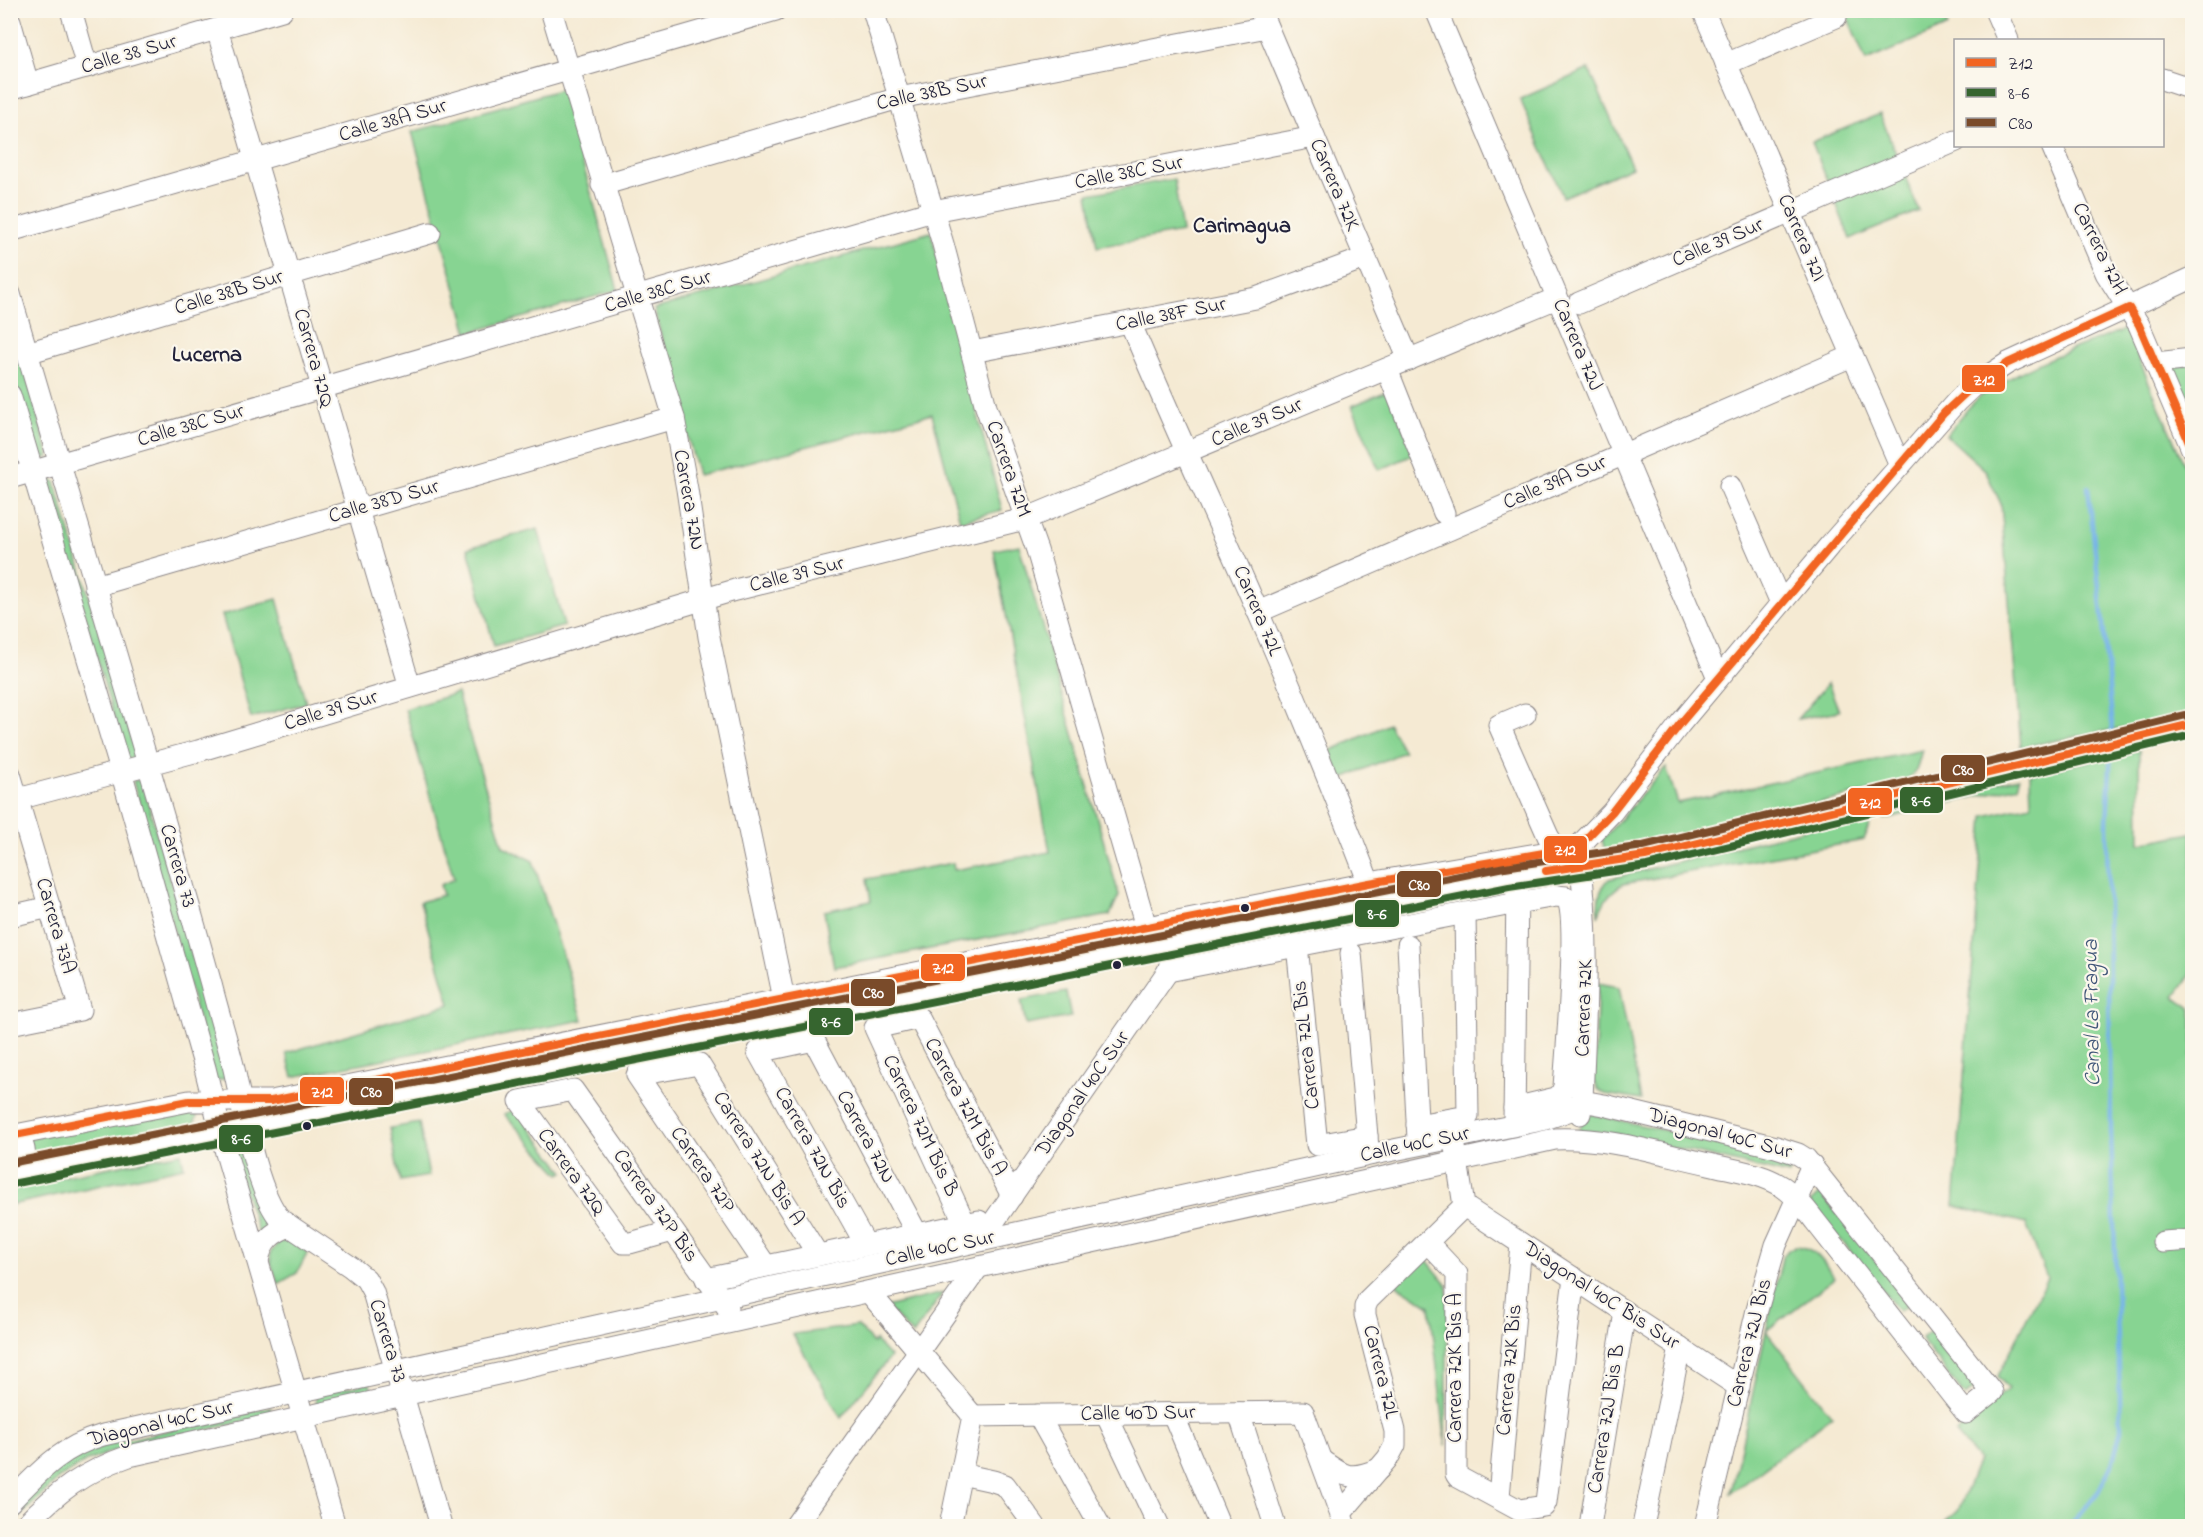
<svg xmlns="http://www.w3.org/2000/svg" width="2203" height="1537" font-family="'Indie Flower',sans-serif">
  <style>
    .green { fill: #87d492; stroke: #547b66; stroke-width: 1.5 }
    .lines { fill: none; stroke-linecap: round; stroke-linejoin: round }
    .stream { stroke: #75b3e8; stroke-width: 4.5 }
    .minor-casing { stroke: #8c8687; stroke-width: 23 }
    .minor { stroke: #fff; stroke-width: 21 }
    .bus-1-casing { stroke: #fbf7ec; stroke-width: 12 }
    .bus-2-casing { stroke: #fbf7ec; stroke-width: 12 }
    .bus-3-casing { stroke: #fbf7ec; stroke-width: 12 }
    .bus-1 { stroke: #f26522; stroke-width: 8 }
    .bus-2 { stroke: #36652f; stroke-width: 8 }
    .bus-3 { stroke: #7a4b2a; stroke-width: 8 }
    .bus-dot { fill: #22223b; stroke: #fbf7ec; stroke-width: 2 }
    .labels { text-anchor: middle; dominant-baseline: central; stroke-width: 4.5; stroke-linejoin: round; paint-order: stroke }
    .street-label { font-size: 21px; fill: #22223b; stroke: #fbf7ec }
    .neighbourhood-label { font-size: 22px; font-weight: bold; fill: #22223b; stroke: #fbf7ec }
    .water-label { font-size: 22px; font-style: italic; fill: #3f5578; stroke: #fbf7ec }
    .line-badge { stroke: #fbf7ec; stroke-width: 2 }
    .badge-label { font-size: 16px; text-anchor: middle; font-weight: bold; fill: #fff }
  </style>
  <rect width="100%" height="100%" fill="#fbf7ec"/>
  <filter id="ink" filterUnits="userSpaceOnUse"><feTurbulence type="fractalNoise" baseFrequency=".0167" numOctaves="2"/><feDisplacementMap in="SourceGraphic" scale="12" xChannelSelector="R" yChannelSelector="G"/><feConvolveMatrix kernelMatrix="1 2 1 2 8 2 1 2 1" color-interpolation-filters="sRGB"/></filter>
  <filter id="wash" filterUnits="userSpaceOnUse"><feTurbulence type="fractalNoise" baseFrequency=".008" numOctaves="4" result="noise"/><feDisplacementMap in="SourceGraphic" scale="24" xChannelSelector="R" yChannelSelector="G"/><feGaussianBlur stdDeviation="1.35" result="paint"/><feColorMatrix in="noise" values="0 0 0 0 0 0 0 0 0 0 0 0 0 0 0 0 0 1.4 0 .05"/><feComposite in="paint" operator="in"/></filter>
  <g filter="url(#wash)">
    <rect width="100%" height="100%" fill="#f5ead3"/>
    <g class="green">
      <path d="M1845 11H1941L1948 26 1866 61Z"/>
      <path d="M1589 69 1632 167 1563 197 1520 99Z"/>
      <path d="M562 89 618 290 468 333 412 132Z"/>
      <path d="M1880 114 1919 211 1850 239 1812 142Z"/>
      <path d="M1174 179 1182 232 1097 247 1088 194Z"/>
      <path d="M931 232 1002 510 960 521 932 414 698 475 654 309Z"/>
      <path d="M10 316 49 457 36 461 11 370Z"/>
      <path d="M2126 329 2192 483V713L2137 725 2021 747 2001 504 1985 470 1946 435C1957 423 1967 407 1980 397 2024 365 2075 348 2126 329Z"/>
      <path d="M2192 364V427L2166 367Z"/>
      <path d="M1387 391 1415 454 1379 470 1352 406Z"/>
      <path d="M47 478 51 479 55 482 136 754 135 758 126 759 45 479Z"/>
      <path d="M538 529 564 626 494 646 468 548Z"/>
      <path d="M1019 545 1119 895 1110 915 834 967 824 911 871 901 867 879 953 863 954 870 1050 852 994 550Z"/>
      <path d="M277 599 306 703 251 718 222 615Z"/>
      <path d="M1828 683 1839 711 1797 719Z"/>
      <path d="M457 693 503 846 533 861 583 1020 293 1077 286 1053 450 1004 420 902 443 895 440 885 454 879 405 709Z"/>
      <path d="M1389 724 1404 752 1341 779 1330 751Z"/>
      <path d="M1922 750 1916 771 1903 783 1606 854 1602 840 1666 767 1678 803Z"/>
      <path d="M2139 750 2140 843 2192 833V973L2175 997 2192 1009V1526H1940L1958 1511 1978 1460 1956 1433 2008 1389 1998 1376 2047 1278 2026 1223 1954 1206 1984 816 2031 805 2030 774Z"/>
      <path d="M2019 777V786L1884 819 1881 809Z"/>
      <path d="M136 780 141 781 143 785 227 1078 215 1081 133 781Z"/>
      <path d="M1867 814 1870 822 1864 840 1623 884C1609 892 1604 901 1598 916 1598 900 1598 891 1609 879Z"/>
      <path d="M1598 983 1619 987 1641 1100 1605 1094 1598 1089 1594 1080Z"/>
      <path d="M1066 992 1071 1017 1026 1025 1021 1000Z"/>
      <path d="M190 1108 197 1116 193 1127 30 1165 27 1138Z"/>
      <path d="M516 1109 564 1172 560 1174 504 1114Z"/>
      <path d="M1587 1113 1793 1159 1789 1175 1608 1132 1578 1131Z"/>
      <path d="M419 1123 429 1176 400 1181 390 1128Z"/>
      <path d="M246 1149 272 1229 260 1237 232 1153Z"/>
      <path d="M181 1153 184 1167 11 1205V1187Z"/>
      <path d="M1820 1193 1910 1303 1899 1311 1810 1202Z"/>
      <path d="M289 1240 308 1252 297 1273 278 1284 271 1263 270 1253 279 1242Z"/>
      <path d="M1795 1246C1816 1247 1823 1262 1835 1278L1766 1331 1832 1416 1731 1493 1782 1258 1788 1250Z"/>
      <path d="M1426 1259 1448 1286 1446 1446 1430 1306 1395 1284Z"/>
      <path d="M943 1293 913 1335 886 1307Z"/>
      <path d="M858 1326 873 1343 875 1340 890 1357 841 1418 793 1334Z"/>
      <path d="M1932 1330 1976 1388 1965 1396 1921 1339Z"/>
      <path d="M370 1383 372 1394 317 1407 315 1395Z"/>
      <path d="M270 1407 273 1415 113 1451 85 1462 59 1478 11 1525V1511L54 1471 80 1455 109 1444Z"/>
    </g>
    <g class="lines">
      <g class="stream">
        <path d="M2088 487 2104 633 2112 719 2111 735"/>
        <path d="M2070 1526 2098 1492 2112 1464 2121 1430 2111 1132 2107 823 2111 749"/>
      </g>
    </g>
  </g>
  <g filter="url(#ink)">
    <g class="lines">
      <defs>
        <g id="minor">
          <path d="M71 10 87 67"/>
          <path d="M551 10 674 418 687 489 709 637 784 999 783 1013"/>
          <path d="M873 10 943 244 986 407 1037 550 1146 927"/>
          <path d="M1260 10 1409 360"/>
          <path d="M1436 10 1718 678"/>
          <path d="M1703 10 1900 465"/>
          <path d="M1995 10 2008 40"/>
          <path d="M10 21 28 84"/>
          <path d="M217 29 410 687"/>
          <path d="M1726 64 1836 17"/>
          <path d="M2162 79 2192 89"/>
          <path d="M10 89 282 10"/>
          <path d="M2052 146 2106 273 2139 325 2192 449"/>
          <path d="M602 185 899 98 1267 27"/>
          <path d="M10 231 776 10"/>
          <path d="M10 294C77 525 147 754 211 984 218 1012 227 1040 234 1069 243 1108 255 1191 281 1220L351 1267 366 1279 373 1292 441 1526"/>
          <path d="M1579 303 1956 141"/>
          <path d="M1130 322C1173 425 1220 524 1264 626 1303 715 1339 805 1374 896"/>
          <path d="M972 352 1256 298 1365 258"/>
          <path d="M27 353 430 233"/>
          <path d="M2156 363 2192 359"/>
          <path d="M1387 369 1444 513"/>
          <path d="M10 395 119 764 205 1068 226 1153 335 1526"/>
          <path d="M10 478 933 211 1314 137"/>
          <path d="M1730 486 1781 603"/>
          <path d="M95 586 674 418"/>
          <path d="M1258 612 1852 356"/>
          <path d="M1525 714 1499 725 1548 836 1557 851"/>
          <path d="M10 774 80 1010 10 1024"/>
          <path d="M18 799 198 751 735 590 1025 519 1557 298"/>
          <path d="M1578 847 1612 812 1680 724 1830 545 1957 401 1974 385 2008 363 2192 278"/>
          <path d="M1579 852C1591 935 1585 1018 1582 1101L1580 1114"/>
          <path d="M10 916 50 907"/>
          <path d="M1297 945 1317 1145 1367 1136"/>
          <path d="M1408 945 1418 1139"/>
          <path d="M1351 953 1368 1148"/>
          <path d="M1168 971 1517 903 1556 896 1566 897C1579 915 1566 1057 1564 1087L1561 1094 1556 1098 1514 1108"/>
          <path d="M1514 1121 1517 889"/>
          <path d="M1417 1125 1468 1116 1465 913"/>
          <path d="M11 1135C29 1143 27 1160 16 1173"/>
          <path d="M10 1136 189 1101H271L1369 883 1578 847"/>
          <path d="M1455 1147 1464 1206"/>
          <path d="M10 1174 1507 877 1645 856 1871 803 2099 745 2192 724"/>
          <path d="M1464 1206 1739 1387"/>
          <path d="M965 1224 875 1028 919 1018 1012 1196"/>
          <path d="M673 1231 630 1243H623L520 1101 573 1090 727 1307"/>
          <path d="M981 1240 1168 971 1172 958"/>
          <path d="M1427 1242 1457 1274 1456 1474 1458 1477 1519 1510 1544 1506 1546 1502 1574 1278"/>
          <path d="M2163 1242 2192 1240"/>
          <path d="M866 1245 758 1052 814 1040 917 1234"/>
          <path d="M258 1261C261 1242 272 1232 290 1226"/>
          <path d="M766 1266 637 1075 699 1064 818 1255"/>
          <path d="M706 1279 979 1221"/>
          <path d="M869 1292 973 1416"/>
          <path d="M1239 1413 1275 1526"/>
          <path d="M1106 1414 1159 1526"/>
          <path d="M1173 1414 1220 1526"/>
          <path d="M1038 1415 1100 1526"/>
          <path d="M973 1416 1303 1412 1345 1526"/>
          <path d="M1321 1460C1345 1477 1350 1481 1379 1469"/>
          <path d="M961 1474 993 1481 1005 1485 1035 1526"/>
          <path d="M1499 1497 1521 1244"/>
          <path d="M10 1502C40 1471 61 1447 103 1435L1369 1155 1542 1120 1568 1111 1582 1101"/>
          <path d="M1341 1513 1388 1458 1395 1445V1431L1365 1315V1307L1368 1300 1464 1206"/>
          <path d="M24 1526C57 1492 83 1472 129 1456L1555 1139C1607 1137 1658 1153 1709 1164 1733 1170 1762 1173 1783 1187 1796 1196 1806 1209 1815 1221L1966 1413 1992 1392 1806 1159 1798 1154 1776 1147 1604 1105 1582 1101"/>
          <path d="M795 1526 977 1269"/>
          <path d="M950 1526 973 1416"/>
          <path d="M1590 1526 1625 1312"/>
          <path d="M1643 1526 1680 1348"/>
          <path d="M1705 1526 1757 1310 1776 1245 1812 1165"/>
        </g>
      </defs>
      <use href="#minor" class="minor-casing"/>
      <use href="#minor" class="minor"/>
      <defs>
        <g id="bus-1">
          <path d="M1546 871 1645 856 2192 724"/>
          <path d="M10 1136 189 1101H271L1369 883 1578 847 1612 812 1680 724 1944 413 1974 385 2008 363 2129 308 2139 325 2192 449"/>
        </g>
        <path id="bus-2" d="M12 1184 1509 887 1647 866 2192 735"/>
        <path id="bus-3" d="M10 1163 1505 867 1643 846 2190 714"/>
      </defs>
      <use href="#bus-1" class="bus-1-casing"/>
      <use href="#bus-2" class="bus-2-casing"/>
      <use href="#bus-3" class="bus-3-casing"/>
      <use href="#bus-1" class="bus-1"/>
      <use href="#bus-2" class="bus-2"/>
      <use href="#bus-3" class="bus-3"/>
    </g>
  </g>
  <g class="bus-dot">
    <circle cx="1245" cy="908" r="5"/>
    <circle cx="1117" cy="965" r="5"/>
    <circle cx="307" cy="1126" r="5"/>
  </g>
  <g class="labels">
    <g class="street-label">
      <text transform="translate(129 55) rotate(-16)">Calle 38 Sur</text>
      <text transform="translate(932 93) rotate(-12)">Calle 38B Sur</text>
      <text transform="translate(393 121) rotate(-16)">Calle 38A Sur</text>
      <text transform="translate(1129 173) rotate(-11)">Calle 38C Sur</text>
      <text transform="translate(1334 185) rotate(67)">Carrera 72K</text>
      <text transform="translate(1801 238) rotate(67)">Carrera 72I</text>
      <text transform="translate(1718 243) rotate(-23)">Calle 39 Sur</text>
      <text transform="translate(2099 249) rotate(64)">Carrera 72H</text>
      <text transform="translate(658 292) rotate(-16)">Calle 38C Sur</text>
      <text transform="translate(229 293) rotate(-17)">Calle 38B Sur</text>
      <text transform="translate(1171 315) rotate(-11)">Calle 38F Sur</text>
      <text transform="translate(1577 345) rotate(67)">Carrera 72J</text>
      <text transform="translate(313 358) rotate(74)">Carrera 72Q</text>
      <text transform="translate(1257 423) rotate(-23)">Calle 39 Sur</text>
      <text transform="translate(191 426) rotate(-16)">Calle 38C Sur</text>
      <text transform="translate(1008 469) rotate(71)">Carrera 72M</text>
      <text transform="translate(1555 483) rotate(-23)">Calle 39A Sur</text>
      <text transform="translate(688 500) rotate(80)">Carrera 72N</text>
      <text transform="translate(384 502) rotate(-16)">Calle 38D Sur</text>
      <text transform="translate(797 575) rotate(-14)">Calle 39 Sur</text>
      <text transform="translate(1257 611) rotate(67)">Carrera 72L</text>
      <text transform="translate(331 711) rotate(-17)">Calle 39 Sur</text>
      <text transform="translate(177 866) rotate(74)">Carrera 73</text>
      <text transform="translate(55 926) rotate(74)">Carrera 73A</text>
      <text transform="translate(1585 1008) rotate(-88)">Carrera 72K</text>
      <text transform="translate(1307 1045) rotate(-96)">Carrera 72L Bis</text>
      <text transform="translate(1083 1094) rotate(-55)">Diagonal 40C Sur</text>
      <text transform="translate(965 1107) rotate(62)">Carrera 72M Bis A</text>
      <text transform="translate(920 1126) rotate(65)">Carrera 72M Bis B</text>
      <text transform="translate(1720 1134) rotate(15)">Diagonal 40C Sur</text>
      <text transform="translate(865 1137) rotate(62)">Carrera 72N</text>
      <text transform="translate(1415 1145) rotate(-12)">Calle 40C Sur</text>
      <text transform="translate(812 1148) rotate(61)">Carrera 72N Bis</text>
      <text transform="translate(758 1159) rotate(58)">Carrera 72N Bis A</text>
      <text transform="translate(702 1170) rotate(56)">Carrera 72P</text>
      <text transform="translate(571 1172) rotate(54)">Carrera 72Q</text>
      <text transform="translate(655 1206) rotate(55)">Carrera 72P Bis</text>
      <text transform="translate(940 1249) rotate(-12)">Calle 40C Sur</text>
      <text transform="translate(1601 1296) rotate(33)">Diagonal 40C Bis Sur</text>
      <text transform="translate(387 1341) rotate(73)">Carrera 73</text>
      <text transform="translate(1750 1343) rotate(-76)">Carrera 72J Bis</text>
      <text transform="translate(1456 1368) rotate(-90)">Carrera 72K Bis A</text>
      <text transform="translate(1510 1370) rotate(-85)">Carrera 72K Bis</text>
      <text transform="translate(1380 1372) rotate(76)">Carrera 72L</text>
      <text transform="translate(1138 1414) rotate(-1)">Calle 40D Sur</text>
      <text transform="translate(1607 1419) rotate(-81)">Carrera 72J Bis B</text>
      <text transform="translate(161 1424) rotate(-13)">Diagonal 40C Sur</text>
    </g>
    <g class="neighbourhood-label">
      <text x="1242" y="227">Carimagua</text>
      <text x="207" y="356">Lucerna</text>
    </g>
    <g class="water-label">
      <text transform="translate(2093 1013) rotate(-91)">Canal La Fragua</text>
    </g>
  </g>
  <g class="line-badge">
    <rect x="1961" y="364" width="45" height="29" rx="6" fill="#f26522"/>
    <rect x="1940" y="754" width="46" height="29" rx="6" fill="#7a4b2a"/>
    <rect x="1899" y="786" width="45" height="28" rx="6" fill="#36652f"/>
    <rect x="1847" y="787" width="46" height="29" rx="6" fill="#f26522"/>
    <rect x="1543" y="835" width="45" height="29" rx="6" fill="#f26522"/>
    <rect x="1396" y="870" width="46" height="28" rx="6" fill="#7a4b2a"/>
    <rect x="1354" y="899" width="46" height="29" rx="6" fill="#36652f"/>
    <rect x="920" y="953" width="46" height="29" rx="6" fill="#f26522"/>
    <rect x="850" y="978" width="46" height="29" rx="6" fill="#7a4b2a"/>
    <rect x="808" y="1007" width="46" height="29" rx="6" fill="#36652f"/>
    <rect x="299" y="1076" width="46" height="29" rx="6" fill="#f26522"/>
    <rect x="348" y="1077" width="46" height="29" rx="6" fill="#7a4b2a"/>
    <rect x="218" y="1124" width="46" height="29" rx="6" fill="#36652f"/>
  </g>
  <g class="badge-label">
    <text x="1984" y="385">Z12</text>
    <text x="1963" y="775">C80</text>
    <text x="1921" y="806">8-6</text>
    <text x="1870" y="808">Z12</text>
    <text x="1565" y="855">Z12</text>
    <text x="1419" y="890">C80</text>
    <text x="1377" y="919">8-6</text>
    <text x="943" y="973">Z12</text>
    <text x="873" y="998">C80</text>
    <text x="831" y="1027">8-6</text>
    <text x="322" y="1097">Z12</text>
    <text x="371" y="1097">C80</text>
    <text x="241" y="1144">8-6</text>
  </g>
  <rect width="2203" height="1537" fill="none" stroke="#fbf7ec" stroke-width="36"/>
  <rect x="1954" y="39" width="210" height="108" fill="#fbf7ec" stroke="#a4a2a5" stroke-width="1.5"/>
  <rect x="1966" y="58" width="30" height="9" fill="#f26522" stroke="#a4a2a5" stroke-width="1.5"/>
  <text x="2008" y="69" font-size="18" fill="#22223b">Z12</text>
  <rect x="1966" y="88" width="30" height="9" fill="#36652f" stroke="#a4a2a5" stroke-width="1.5"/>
  <text x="2008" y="99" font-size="18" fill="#22223b">8-6</text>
  <rect x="1966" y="118" width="30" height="9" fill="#7a4b2a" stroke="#a4a2a5" stroke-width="1.5"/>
  <text x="2008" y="129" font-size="18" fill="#22223b">C80</text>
</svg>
